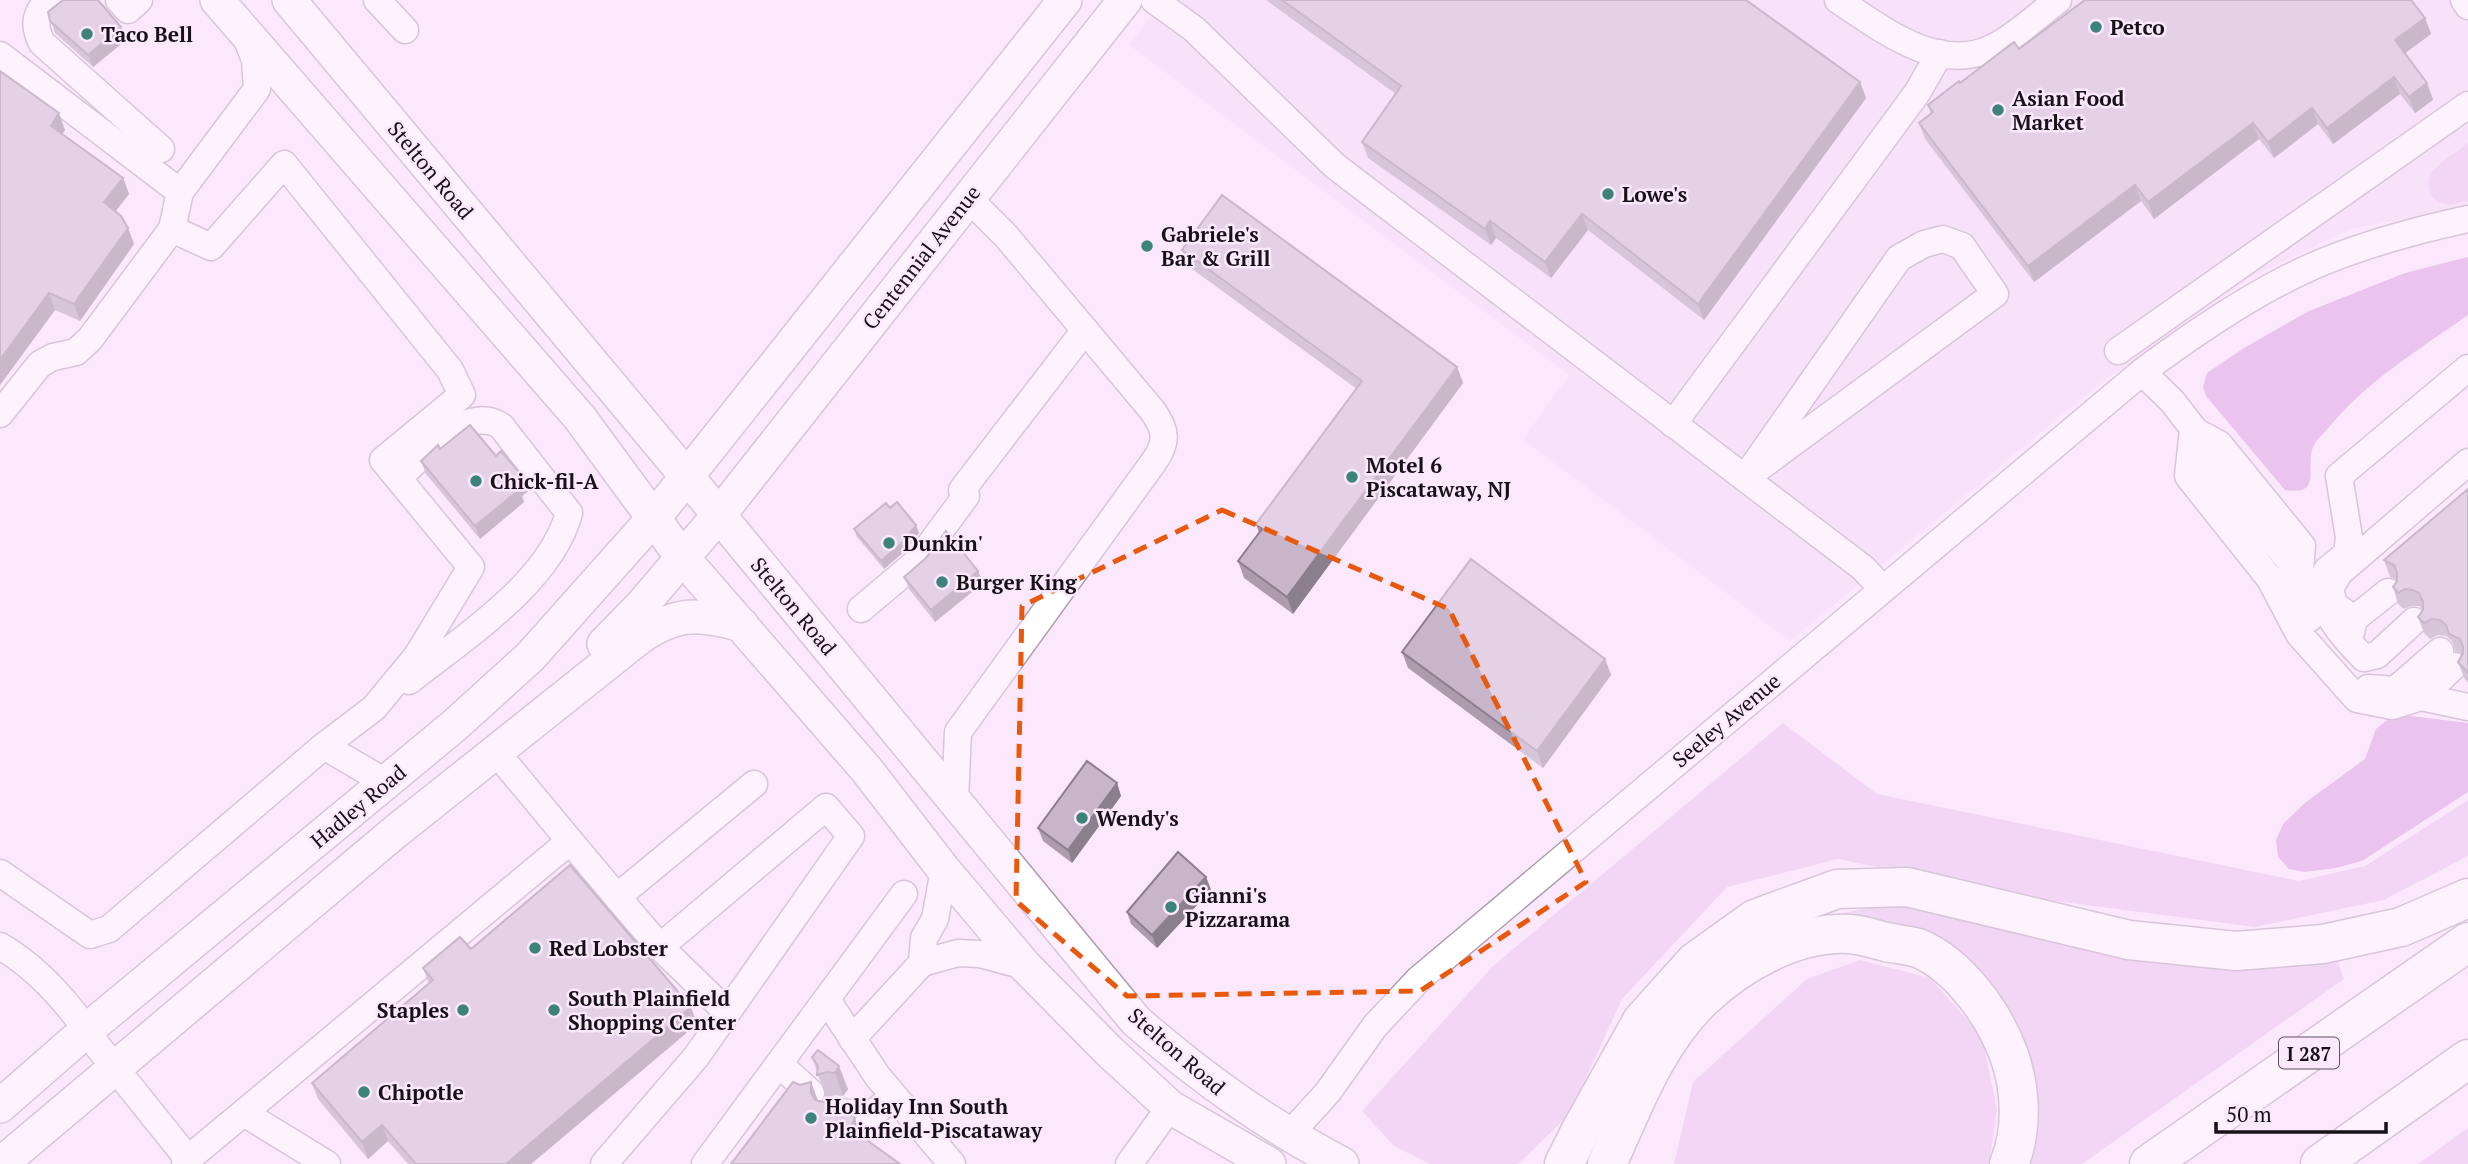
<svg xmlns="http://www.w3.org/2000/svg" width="2468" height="1164" font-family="'PT Serif',serif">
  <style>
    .built { fill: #f4dbf5 }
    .green { fill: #e8c2ec }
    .water { fill: #d697dc }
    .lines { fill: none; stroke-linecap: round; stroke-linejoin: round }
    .minor-casing { stroke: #af9cb0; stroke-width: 29 }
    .major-casing { stroke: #af9cb0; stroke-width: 36 }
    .highway-casing { stroke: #af9cb0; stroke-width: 41 }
    .minor { stroke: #fff; stroke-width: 26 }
    .major { stroke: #fff; stroke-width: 33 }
    .highway { stroke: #fff; stroke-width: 38 }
    .wall { fill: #ac9cae }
    .shaded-wall { fill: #8c7f8d }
    .building { fill: #c8b5ca; stroke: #8c7f8d; stroke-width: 2 }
    .marked { fill: none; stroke: #e8590c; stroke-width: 5; stroke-dasharray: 14 9; stroke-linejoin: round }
    .poi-dot { fill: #3c837b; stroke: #fce8fd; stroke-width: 2.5 }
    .labels { text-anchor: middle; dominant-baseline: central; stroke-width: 5; stroke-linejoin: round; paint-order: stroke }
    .shield { fill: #fce8fd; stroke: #5c525d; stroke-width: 2 }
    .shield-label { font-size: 19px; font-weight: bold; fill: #171118 }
    .poi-label { font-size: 21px; font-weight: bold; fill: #171118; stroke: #fce8fd; text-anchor: start }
    .street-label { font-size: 21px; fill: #171118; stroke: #fce8fd }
  </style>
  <rect width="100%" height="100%" fill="#fce8fd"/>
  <path class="built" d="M1163 0H2468V207L2349 229 2250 278 2097 386 1790 641 1523 439 1569 375 1129 45Z"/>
  <g class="green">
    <path d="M2468 143V201C2461 202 2453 205 2446 204 2430 202 2423 183 2433 171 2442 160 2457 152 2468 143Z"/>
    <path d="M1783 723 1877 794 2299 881 2365 866 2468 800V856L2384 900 2255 927 2024 897 1838 859 1727 887 1622 999 1569 1115 1518 1164H1430L1394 1146 1362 1111 1493 966Z"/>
    <path d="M1915 900 2337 959 2344 979 2082 1164H2027L1976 968 1825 916Z"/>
    <path d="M1860 960 1930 978 1982 1036 1997 1110 1989 1164H1674L1693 1082 1807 979Z"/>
    <path d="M2468 1128V1164H2418Z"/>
  </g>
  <g class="water">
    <path d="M2468 257V315C2420 349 2367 381 2330 426 2325 432 2316 440 2313 447 2305 468 2323 496 2285 490L2206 396 2203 387 2207 373 2244 348 2309 311 2405 273Z"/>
    <path d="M2403 715 2468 723V792L2362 861 2336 868 2305 872 2289 869 2278 857 2276 840 2283 824 2306 802 2365 759 2376 729 2386 721Z"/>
  </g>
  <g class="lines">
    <defs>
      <g id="minor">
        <path d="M48 0C35 14 33 26 42 43L161 149"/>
        <path d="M119 0 128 10 139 0"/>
        <path d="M377 0 405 30"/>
        <path d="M1154 0 1194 29 1335 166 1863 568 1882 588"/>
        <path d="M1838 0C1881 28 1937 74 1992 48 2014 38 2038 15 2058 0"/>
        <path d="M2464 0 2468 6"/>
        <path d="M0 55 180 192 172 229 90 339 76 352 53 357 40 364 0 414"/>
        <path d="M180 192 257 89 255 60 246 37"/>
        <path d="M1943 239 1962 246 1995 294 1745 478 1899 258 1924 244Z"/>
        <path d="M2118 351 2468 105"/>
        <path d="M2142 372 2172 401 2203 441"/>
        <path d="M1673 424 1917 93 1940 53"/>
        <path d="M2193 430 2188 476 2270 579 2299 634 2357 699 2392 706 2421 697 2468 707"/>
        <path d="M2193 430 2219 444 2302 546 2299 582"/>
        <path d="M2195 435 2206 463 2289 560 2310 618"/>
        <path d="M398 478C423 456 466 403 501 426L569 513C550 583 463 638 409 681"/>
        <path d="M962 490 1085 330"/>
        <path d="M861 609 918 561 966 496"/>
        <path d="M2354 619 2334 605 2330 589 2339 573 2468 462"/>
        <path d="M2414 621 2377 655 2364 658C2341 635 2328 619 2318 588L2327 570 2347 554 2349 537 2339 476 2468 368"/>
        <path d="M2350 637 2354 619 2388 592"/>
        <path d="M2368 688 2395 690 2440 651"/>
        <path d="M2421 697 2454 666"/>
        <path d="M324 746 387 783"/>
        <path d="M496 752 570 841"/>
        <path d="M955 801 958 732 1153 463C1168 442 1167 431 1152 410L1006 236 968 198"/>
        <path d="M944 870 935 919 924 938 922 963 958 953 980 954 1025 966"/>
        <path d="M0 873 90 935 109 929 324 746 374 708 417 656 471 567 383 460 462 395 450 370 284 164 211 247 172 229"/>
        <path d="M617 897 660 947 727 1012"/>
        <path d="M0 946C40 969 74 1010 99 1048L188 1159"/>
        <path d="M827 1000 878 1077 952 1164"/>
        <path d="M852 1039 922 963"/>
        <path d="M779 1064 811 1093"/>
        <path d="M834 1111 870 1116 894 1096"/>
        <path d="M244 1113 327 1164"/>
        <path d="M1288 1136 1328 1092 1375 1026 1419 979 2142 372C2189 337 2238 303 2290 277 2345 249 2408 232 2468 219"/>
        <path d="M185 1164 188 1159 570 841 617 897 754 784"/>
        <path d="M604 1164 696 1057 851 836 826 807 660 947"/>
        <path d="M705 1164 904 894"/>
        <path d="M1129 1164 1170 1107"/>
      </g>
      <g id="major">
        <path d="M217 0 580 418 682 557 866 769 944 870 1025 966 1109 1051 1170 1107 1269 1164"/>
        <path d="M289 0 719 515 1136 1021C1203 1079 1263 1122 1342 1164"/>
        <path d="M604 644 642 605 719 515 1125 0"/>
        <path d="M0 1106 87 1030 455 725 530 657 653 519 1065 0"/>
        <path d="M1 1164 395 832 640 637C677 612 699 613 742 625"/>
      </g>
      <g id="highway">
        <path d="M1564 1164 1580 1132 1642 1021 1695 962 1755 919 1837 889 1907 887 2129 940 2236 951 2323 944 2401 927 2468 898"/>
        <path d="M1607 1164C1633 1107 1656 1043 1702 999 1740 963 1796 931 1850 934 1862 935 1875 939 1886 942 1896 944 1908 945 1918 948 1959 965 1994 1014 2009 1055 2021 1089 2023 1130 2009 1164"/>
        <path d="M2149 1164 2468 942"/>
        <path d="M2320 1164 2468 1059"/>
      </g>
    </defs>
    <use href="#minor" class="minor-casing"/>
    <use href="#major" class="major-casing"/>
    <use href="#highway" class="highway-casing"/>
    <use href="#minor" class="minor"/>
    <use href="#major" class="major"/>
    <use href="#highway" class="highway"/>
  </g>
  <g class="wall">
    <path d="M1266 0H1746L1860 82 1866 98 1704 320 1588 230 1551 278 1496 238 1491 245 1368 158 1362 142 1396 94Z"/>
    <path d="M48 12 121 27 126 40 93 67 55 33Z"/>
    <path d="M2425 18 2431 34 2405 53 2427 83 2433 100 2415 113 2400 94 2333 144 2318 124 2274 158 2259 139 2154 219 2141 201 2034 282 1925 139 1919 123 1931 114 1928 105 1960 83 2019 49Z"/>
    <path d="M0 71 65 130 62 134 123 178 129 194 116 211 128 228 134 244 80 321 55 310 0 385Z"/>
    <path d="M1182 250 1457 367 1463 383 1293 614 1244 578 1238 561 1259 533 1256 524 1357 389 1188 266Z"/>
    <path d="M440 449 496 456 524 478 528 491 522 496 524 502 480 539 426 474 421 461Z"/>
    <path d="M2468 489V683L2464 678 2458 662 2463 654 2455 651 2452 641 2446 636 2438 635 2430 639 2424 633 2418 617 2423 609 2419 606H2411L2404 609 2398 604 2393 587 2397 580 2390 577 2384 560Z"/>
    <path d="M890 508 919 533 906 550 884 569 857 537 854 529Z"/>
    <path d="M926 558 978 571 983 583 935 622 909 589 904 577Z"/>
    <path d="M1402 652 1605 659 1611 675 1543 768 1408 668Z"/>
    <path d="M1117 783 1121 796 1072 863 1043 841 1038 828Z"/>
    <path d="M1206 877 1211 890 1157 948 1131 924 1127 912Z"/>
    <path d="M471 949 697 1024 531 1164H408L388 1141 368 1159 318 1099 312 1083 429 984 423 968Z"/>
    <path d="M818 1050 848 1089 843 1096 835 1095 826 1098 812 1057Z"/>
  </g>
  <g class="shaded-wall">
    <path d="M2425 18 2431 34 2401 56 2395 40Z"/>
    <path d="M121 27 126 40 93 67 88 55Z"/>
    <path d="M2394 77 2400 94 2333 144 2327 128Z"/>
    <path d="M1860 82 1866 98 1704 320 1698 304Z"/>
    <path d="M2427 83 2433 100 2415 113 2409 97Z"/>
    <path d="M2312 108 2318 124 2274 158 2268 142Z"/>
    <path d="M59 113 65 130 57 142 51 126Z"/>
    <path d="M2253 123 2259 139 2154 219 2148 202Z"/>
    <path d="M123 178 129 194 110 218 104 202Z"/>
    <path d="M2135 185 2141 201 2034 282 2028 266Z"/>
    <path d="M1582 214 1588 230 1551 278 1545 262Z"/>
    <path d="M1490 221 1496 238 1491 245 1485 229Z"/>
    <path d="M128 228 134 244 80 321 74 304Z"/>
    <path d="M49 293 55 310 0 385V360Z"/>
    <path d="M1457 367 1463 383 1293 614 1287 597Z"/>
    <path d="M524 478 528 491 522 496 524 502 480 539 475 526Z"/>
    <path d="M916 525 919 533 906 550 884 569 881 561Z"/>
    <path d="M978 571 983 583 935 622 931 610Z"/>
    <path d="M1605 659 1611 675 1543 768 1537 751Z"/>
    <path d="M1117 783 1121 796 1072 863 1068 850Z"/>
    <path d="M1206 877 1211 890 1157 948 1152 935Z"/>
    <path d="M691 1007 697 1024 531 1164H506Z"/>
    <path d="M839 1066 848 1089 843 1096 835 1073Z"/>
    <path d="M811 1082 820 1106 811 1093Z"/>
    <path d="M855 1118 863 1142 850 1128Z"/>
    <path d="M382 1125 388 1141 368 1159 362 1142Z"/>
  </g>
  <g class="building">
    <path d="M63 0H98L121 27 88 55 50 21 48 12Z"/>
    <path d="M1282 0H1746L1860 82 1698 304 1582 214 1545 262 1490 221 1485 229 1362 142 1401 86Z"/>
    <path d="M2085 0H2411L2425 18 2395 40 2427 83 2409 97 2394 77 2327 128 2312 108 2268 142 2253 123 2148 202 2135 185 2028 266 1919 123 1933 112 1928 105 1959 81 1960 83 2014 42 2019 49Z"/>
    <path d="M0 71 59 113 51 126 123 178 104 202 121 216 128 228 74 304 49 293 0 360Z"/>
    <path d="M1222 195 1457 367 1287 597 1238 561 1262 529 1256 524 1362 381 1182 250Z"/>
    <path d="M470 425 496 456 501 451 524 478 516 485 519 490 475 526 421 461 438 445 440 449Z"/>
    <path d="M2468 489V673L2458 662 2463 653V647L2460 639 2449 634 2446 625 2440 620 2432 619 2424 623 2418 617 2423 610V602L2419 593 2413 590 2405 589 2398 593 2393 587 2397 581V573L2394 565 2384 560Z"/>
    <path d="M897 502 916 525 903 542 881 561 854 529 886 503 890 508Z"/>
    <path d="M946 531 978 571 931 610 904 577 926 558Z"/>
    <path d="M1471 559 1605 659 1537 751 1402 652Z"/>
    <path d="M1087 761 1117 783 1068 850 1038 828Z"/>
    <path d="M1178 852 1206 877 1152 935 1127 912Z"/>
    <path d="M570 865 691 1007 506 1164H416L382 1125 362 1142 312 1083 433 980 423 968 460 937 471 949Z"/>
    <path d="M818 1050 839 1066 835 1073 827 1072 817 1075 818 1066 812 1057Z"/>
    <path d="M793 1082 800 1085 811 1082V1093L815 1100 840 1106 855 1118 850 1128 900 1164H731Z"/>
  </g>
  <path d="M0 0H2468V1164H0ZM1222 510 1449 609 1586 882 1420 991 1127 996 1016 901 1022 606Z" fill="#fce8fd" fill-opacity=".55" fill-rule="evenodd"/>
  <path class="marked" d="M1222 510 1449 609 1586 882 1420 991 1127 996 1016 901 1022 606Z"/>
  <g class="poi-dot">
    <circle cx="2096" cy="27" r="7"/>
    <circle cx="87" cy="34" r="7"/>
    <circle cx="1998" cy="110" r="7"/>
    <circle cx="1608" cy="194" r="7"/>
    <circle cx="1147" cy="246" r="7"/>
    <circle cx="1352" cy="477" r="7"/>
    <circle cx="476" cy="481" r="7"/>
    <circle cx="889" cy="543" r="7"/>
    <circle cx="942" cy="582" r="7"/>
    <circle cx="1082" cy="818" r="7"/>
    <circle cx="1171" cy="907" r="7"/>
    <circle cx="535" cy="948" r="7"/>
    <circle cx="463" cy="1010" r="7"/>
    <circle cx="554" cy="1010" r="7"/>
    <circle cx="364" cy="1092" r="7"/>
    <circle cx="811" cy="1118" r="7"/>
  </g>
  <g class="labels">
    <rect class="shield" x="2279" y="1037.5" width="60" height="31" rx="5"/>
    <g class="shield-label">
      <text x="2309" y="1053">I 287</text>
    </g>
    <g class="poi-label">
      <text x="2110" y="27">Petco</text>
      <text x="101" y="34">Taco Bell</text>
      <text x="2012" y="98">Asian Food<tspan x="2012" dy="24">Market</tspan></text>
      <text x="1622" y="194">Lowe's</text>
      <text x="1161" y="234">Gabriele's<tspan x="1161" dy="24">Bar &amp; Grill</tspan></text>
      <text x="1366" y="465">Motel 6<tspan x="1366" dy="24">Piscataway, NJ</tspan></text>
      <text x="490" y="481">Chick-fil-A</text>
      <text x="903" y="543">Dunkin'</text>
      <text x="956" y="582">Burger King</text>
      <text x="1096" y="818">Wendy's</text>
      <text x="1185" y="895">Gianni's<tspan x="1185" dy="24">Pizzarama</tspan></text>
      <text x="549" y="948">Red Lobster</text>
      <text x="568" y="998">South Plainfield<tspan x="568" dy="24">Shopping Center</tspan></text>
      <text x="449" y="1010" text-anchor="end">Staples</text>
      <text x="378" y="1092">Chipotle</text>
      <text x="825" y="1106">Holiday Inn South<tspan x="825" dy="24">Plainfield-Piscataway</tspan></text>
    </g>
    <g class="street-label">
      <text transform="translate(431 170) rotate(50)">Stelton Road</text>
      <text transform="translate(921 257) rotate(-52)">Centennial Avenue</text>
      <text transform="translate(794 606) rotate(50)">Stelton Road</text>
      <text transform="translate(1726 720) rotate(-40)">Seeley Avenue</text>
      <text transform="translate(358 806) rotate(-40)">Hadley Road</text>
      <text transform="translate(1177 1051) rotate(41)">Stelton Road</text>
    </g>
  </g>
  <path d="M2216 1122v10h170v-10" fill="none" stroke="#171118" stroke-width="3.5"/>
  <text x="2226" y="1122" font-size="21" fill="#171118" stroke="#fce8fd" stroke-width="5" paint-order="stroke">50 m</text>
</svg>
